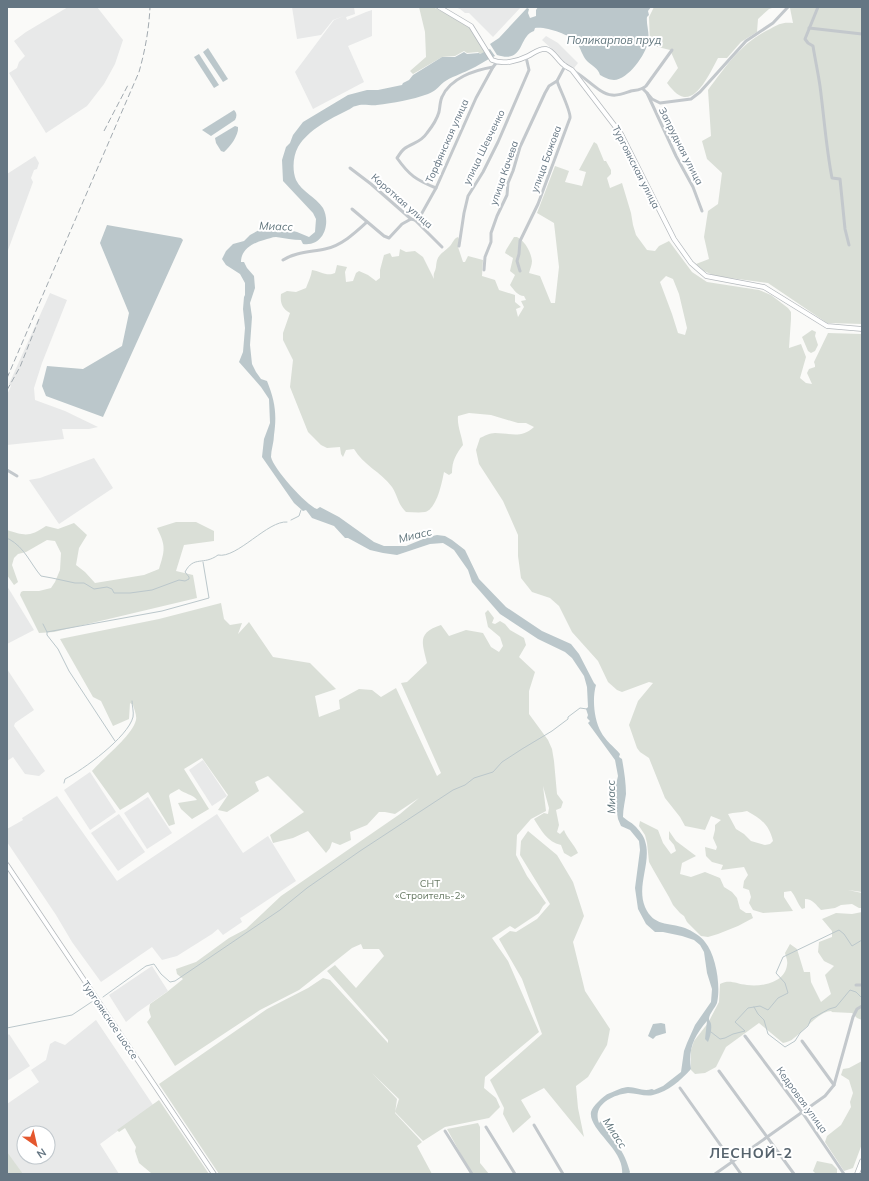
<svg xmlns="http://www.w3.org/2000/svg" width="869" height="1181" font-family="Mulish,sans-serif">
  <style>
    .built { fill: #e8e9e9; fill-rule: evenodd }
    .green { fill: #dadfd7; fill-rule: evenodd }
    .water { fill: #bbc7cb }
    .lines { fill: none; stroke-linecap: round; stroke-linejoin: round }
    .stream { stroke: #bbc7cb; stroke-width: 1 }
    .major-casing { stroke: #b5babe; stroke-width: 5.5 }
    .minor { stroke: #c3c8cc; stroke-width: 3 }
    .major { stroke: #fff; stroke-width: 4 }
    .rail { stroke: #a2aab0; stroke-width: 1; stroke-dasharray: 6 3; stroke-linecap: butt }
    .labels { text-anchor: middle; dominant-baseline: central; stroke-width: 4; stroke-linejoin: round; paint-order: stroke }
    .street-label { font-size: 10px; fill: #657683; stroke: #fff }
    .park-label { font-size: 10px; fill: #687a64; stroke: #fff }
    .water-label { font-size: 11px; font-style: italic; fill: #60757c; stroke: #fff }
    .district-label { font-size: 14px; font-weight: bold; letter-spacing: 1px; fill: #57646e; stroke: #fff }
  </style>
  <rect width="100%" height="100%" fill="#fafaf8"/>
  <g class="built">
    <path d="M68 7H97L123 40 115 64 104 84 87 106 46 133 9 73 17 68 19 62 25 56 14 41 26 32Z"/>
    <path d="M292 7H354L355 14 346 17 347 20 366 12 372 10V36L348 46 364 82 313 109 295 72 334 20 344 16 333 20 321 35 297 39Z"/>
    <path d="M455 7H521L493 37 469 13H465L460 9Z"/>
    <path d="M546 36 558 43 578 63 574 68 566 65 553 50 542 40Z"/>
    <path d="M35 156 39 163 37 169 34 170 31 178 33 182 7 253V174Z"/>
    <path d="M50 293 67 300 42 363 34 388 35 400 65 411 98 427 89 429H62L64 439 7 445V395L11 386 9 384Z"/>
    <path d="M94 458 113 488 59 524 29 480 40 478Z"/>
    <path d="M7 586 34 630 7 644Z"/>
    <path d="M7 669 34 710 15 723 14 726 45 771 39 776 25 774 13 757 7 761Z"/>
    <path d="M203 760 227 796 212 806 189 770Z"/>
    <path d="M90 772 116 812 90 830 64 790Z"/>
    <path d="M57 796 117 881 217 814 243 853 268 836 296 881 242 917 240 918 242 922 223 935 218 929 212 934 177 956 162 960 152 947 101 982 72 942 56 915 7 842V829L23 820 22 818Z"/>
    <path d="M148 797 172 833 147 849 124 813Z"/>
    <path d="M119 814 145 852 118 871 91 833Z"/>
    <path d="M152 966 168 991 138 1012 126 1022 109 995Z"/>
    <path d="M96 1020 153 1105 100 1144 119 1174H7V1104L39 1082 31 1070 46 1060 50 1044 55 1041 65 1045ZM24 1133H48V1157H24Z"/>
    <path d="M9 1034 30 1066 7 1081V1036Z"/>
  </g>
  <g class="green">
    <path d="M419 7H433L470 26 485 52 480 54 478 52 467 53 464 51 455 56 442 57 413 74 410 71 426 57 425 32Z"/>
    <path d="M654 7H775L769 9 758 19 757 32 741 42 727 58H718C712 69 699 99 684 97 677 96 671 88 667 83L678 68 670 50 650 45 649 17Z"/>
    <path d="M791 7H862V324L827 323 768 283 715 276 704 271 696 264 709 259 704 237 708 211 718 204 722 173 707 159 702 141 711 136 708 90C726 66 742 42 770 29 779 24 782 22 793 23L790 8Z"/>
    <path d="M594 142 597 144 604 161H606L611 170V174L607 178 610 188 622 183 631 213 633 225 636 235 647 250 655 251 659 246 669 241 692 272 707 282 759 290 771 295 788 308 791 312V319L789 348 801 344 806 357 800 378 806 383 812 384 807 373 809 369 815 367V365L814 362 828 333 862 334V892L848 890 862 893V908H859L852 904 841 905 835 908 821 910C816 905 813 899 805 899V908L802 909C797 903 796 897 791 891L784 892V897L793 911 763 913 753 910 749 903 751 897 749 890 743 888 744 881 748 875 744 867 721 870 723 865 712 862 706 856 705 847 716 850 717 847 713 838 715 830V825L721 820 711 816 705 830 685 826 680 817 665 798 649 758 640 752 637 748 629 725 638 701 653 683 649 682 622 692 617 690 608 682 598 661 572 632 559 606 550 598 532 592 521 578 518 556V535L503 501 479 464 476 450 480 438C484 436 490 433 495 433 510 433 521 439 534 427L526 423H518L491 415 469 413 458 416C457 426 462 436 463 445 456 454 452 461 452 473L449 475 444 472C442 482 437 509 425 512 419 513 412 512 406 512 397 503 398 496 392 487 381 472 363 465 354 449L346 450 343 457 341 454 340 447 327 448 321 445 308 432 290 387 293 360 283 340V333L290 313C282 308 280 303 281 294L287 291 296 292 306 288C308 282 311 277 312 270 320 271 327 277 335 273L337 265 347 267 345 272 346 282 353 281 356 273 359 271 368 275 376 281 380 278V270L384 255 390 253 392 257 399 256 400 249 406 252 415 251 423 257 434 279C433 272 435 273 436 267 437 254 441 255 450 246 453 243 453 239 458 237L459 239 458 247 463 262H465L468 256 483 260 482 276 495 280 499 290 515 295V302L521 307 516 309 518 317 524 307 521 301 526 300 524 296C518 296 514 290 510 285L515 275 510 271 513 258 505 253 506 250 514 237H517C525 241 531 252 532 261 532 265 530 269 529 273L540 276 551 303H555L559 267 554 223 537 213 555 166 569 171 565 182 582 186 586 172 579 170ZM666 276 673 279 679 294 687 328 685 335 678 333 672 314 660 282ZM747 811C761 819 769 824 773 841L770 844 765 845 751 841 744 834 736 829 728 814C734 812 741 813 747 811Z"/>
    <path d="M812 330 816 332 815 336 818 345 815 351 811 353 808 351 802 337Z"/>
    <path d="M176 522H196L214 531V541L184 545 176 571 193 575 197 598 54 632 39 633 20 595 21 592 23 591H39L51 588 55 582 60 570 61 553 55 541 47 540 26 552 18 554 14 558 12 565 18 582 14 585 7 575V530C25 536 30 537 46 526L58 529 74 523 87 535 79 548 76 565 85 572 95 583 144 575 159 569C165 550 166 546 157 528Z"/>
    <path d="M221 603 224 619 230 625 242 623 238 634 249 622 273 657 310 663 336 689 315 696 319 717 340 709 339 700 359 689 372 690 381 697 396 688 437 776 441 773 401 683 407 682 427 663C422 642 417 633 441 625L449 636 466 630 483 633 491 647 499 652 503 646 500 637 488 627 485 613 488 610 494 618 492 623 495 624 500 621 505 624 510 630 524 638 526 645 519 657 535 672 529 691V714L548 740 552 749 554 761 557 794 563 802 561 808 556 810 559 825 557 832 560 834 564 830C567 838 574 844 578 853L571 857 564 853 561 845C547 842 541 830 534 819L544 813 548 814 549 808 543 786 546 811 531 819 517 835 516 855 527 876 546 903 543 906 539 913 515 929 510 926 492 938 508 961 539 1032 485 1077 484 1088 496 1098 500 1107 489 1118 445 1127 423 1141 395 1112 399 1099 372 1073 397 1099 395 1113 422 1142 417 1146 432 1174H219L159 1084 267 1009 308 988 323 978 330 980 388 1043V1040L327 971 335 965 356 988 384 956 379 949H363L361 944 352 948 299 990 260 1010 175 1066 147 1022 151 1017 149 1010 150 1004 167 992 183 979 177 974 176 969 196 962 229 938 246 929 281 896 400 814 419 798 395 814 385 812H379L367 825 350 832 351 840 340 845 332 842 330 848 326 853 308 831 293 838 273 843 270 835 304 812 268 776 255 782 259 791 227 812 218 810 228 795 202 758 184 769 209 809 192 819 181 809 178 803 197 800C193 794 184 794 179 789L170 794 169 796 175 824 169 826 148 792 135 801 120 810 92 771C103 758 132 736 136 720 137 715 134 709 133 705L130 703 129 719 113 726 101 701 93 697 60 639 159 619Z"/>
    <path d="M640 821 658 830 663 843 671 854 676 851 674 845 669 839V831L676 841 696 856 682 863 680 874 691 877 705 872 720 878 724 887 732 892 737 898 740 909 746 913H751L753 918 738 926 718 934 708 937 701 936 687 922 684 916 680 913 673 905 669 897 654 871 649 862 647 843 645 835 639 826Z"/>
    <path d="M528 831 557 855 573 882 584 916 573 942 585 991 610 1029 607 1045 588 1077 576 1086 578 1108 584 1137 544 1088 521 1100 531 1117 513 1133 503 1114 504 1108 490 1080 542 1034 522 979 499 939 510 931 516 932 537 919 550 904 520 855 521 841Z"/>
    <path d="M862 912V1020L857 1018 852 1013 831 1012 832 1011C820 1010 804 1031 794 1038 791 1041 787 1042 783 1043L759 1023 726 1047 716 1067 705 1073 695 1074 691 1070V1050L694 1041 708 1023 719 1002 720 984C730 979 736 984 747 985 761 987 785 983 787 965 788 961 786 957 785 953L790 944 797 949 804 972H810L811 982 821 1002 831 994 825 975 834 966 824 961 818 952 819 942 832 937V931L822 919 836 913 852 914Z"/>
    <path d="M862 1061V1144L853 1168 844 1171 825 1142 827 1136 841 1125 851 1107 850 1102 853 1093 849 1080 841 1075 843 1069 849 1068Z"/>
    <path d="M159 1100 209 1174H150L151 1173 139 1163 135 1151 136 1147 125 1128 119 1132 117 1130Z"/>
    <path d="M478 1123 480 1127V1163L489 1174H473L470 1171 447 1129Z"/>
    <path d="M7 1152 23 1174H7Z"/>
    <path d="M817 1161 832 1164 837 1169V1174H816L813 1171Z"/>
  </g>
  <g class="water">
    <path d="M538 7H651L648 11 649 15 647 17C646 25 650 33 648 42 646 54 628 80 614 80 609 80 604 77 600 75 598 68 592 66 587 61 582 56 581 48 576 42 569 34 545 26 535 28L534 31C518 36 525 64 497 55L490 44 499 38 527 8 529 9 528 13 530 18 536 16V10Z"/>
    <path d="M208 48 228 79 223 82 203 52Z"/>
    <path d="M490 49 495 56C486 60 478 66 469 70 461 74 451 77 444 82 438 87 436 91 428 94 412 100 393 103 377 105 371 106 362 103 356 106 353 106 351 109 348 110 330 119 309 129 298 147 293 156 292 170 296 180 302 192 316 197 323 208 331 223 324 247 303 244L301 240C293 240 285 238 276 237 272 237 268 239 264 240 253 243 241 249 241 262H244L247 268 254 276 255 288 250 303 252 317 250 345 252 364 256 372 261 379 267 381C275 401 277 414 274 435 274 442 271 450 271 457 273 468 306 505 317 509L320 507 339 517 374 542 384 546H406L428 537 437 535 445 536 452 540 465 550 479 579 506 607 542 631 571 644 579 654 594 683 596 685C592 698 594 720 601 732 605 740 614 747 620 754L619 757 622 759C624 770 626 783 626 794 625 801 623 809 623 817 626 820 631 822 635 826 638 829 644 836 645 841 652 862 636 885 645 907 654 927 668 922 685 928 692 931 701 936 705 942 716 955 721 986 717 1003 715 1008 709 1014 709 1019 709 1021 711 1022 711 1024 712 1030 710 1037 708 1042L705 1039 707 1021C694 1036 688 1049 691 1069 680 1081 669 1091 653 1095 646 1097 636 1093 628 1093 612 1095 592 1105 599 1123L601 1121 602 1122V1124C615 1141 624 1150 630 1172L629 1174H622C625 1150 588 1130 591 1112 592 1108 595 1105 598 1102 602 1098 606 1094 610 1093 615 1091 623 1087 628 1087 637 1087 643 1092 652 1089L654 1090 663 1086 681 1072 684 1051 687 1043 695 1025 711 1002 712 989 707 973 704 952 700 945 694 940 682 936 663 932H655L646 924 638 909 635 888 640 850 639 841 630 830 621 826 618 819 614 793 618 776 615 760 588 723 590 721 587 718 588 715 586 709 588 707 587 687 584 676 572 658 565 652 538 639 500 614 472 582 468 570 454 550 448 546 443 543 430 544 397 555 383 553 370 550 348 538H345L334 526 312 518 306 510 303 511 294 503 262 457 264 439 270 423 269 399 261 387 239 362 243 352 245 328 243 309 244 297 245 295V283L240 274 226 265 222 259 226 251 233 244 244 241 250 235 261 229 281 228 297 232 309 237 315 232 316 219 313 213 283 181 282 160 286 147 290 143 293 135 303 122 348 95 367 90H378L402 85 403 83 409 80 413 75 442 57H455L464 52 467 54 479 53 480 54Z"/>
    <path d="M199 54 219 85 214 88 194 57Z"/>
    <path d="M234 110C237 113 237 116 235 120L211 136 202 130Z"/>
    <path d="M235 126 238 127C239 135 230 147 224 152L221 151 216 143 215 138Z"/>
    <path d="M107 225 181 238 183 240 103 417 46 396 42 386 47 366 83 369 122 346 129 313 100 243Z"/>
    <path d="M661 1023 665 1024 666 1033 656 1036 653 1039 648 1036 653 1024Z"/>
  </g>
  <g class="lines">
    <g class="stream">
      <path d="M291 520 299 516 301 510"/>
      <path d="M7 539H9C25 548 30 563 41 576L52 578 75 583H84L94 589 107 587 112 589 114 593H130L152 590 179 580 185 581 189 579V577L185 572C194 555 203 566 218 555 237 559 268 520 287 522"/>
      <path d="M43 624 47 632 162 611 209 598 203 562"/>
      <path d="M47 632V635L58 649 69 671 115 741"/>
      <path d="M64 783 65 779C83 770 128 737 133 717 134 712 132 706 132 701"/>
      <path d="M103 997 146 966 154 964 161 974 170 982 175 981 280 910 307 888 360 851 453 790 465 785 474 778 493 772 502 762 522 749 552 731 568 719V717L580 708 587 709"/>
      <path d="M754 1007 758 1014 764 1020 768 1034 785 1047 795 1041 800 1033 808 1026 811 1019 829 1009 836 1007 850 990 856 992 862 998"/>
      <path d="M7 1028 72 1015 93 1001"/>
      <path d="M711 1032 720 1039 725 1038 733 1034 745 1031 735 1022 748 1008 760 1006 768 1010 778 998 788 993 785 983 776 973 783 957 839 930 844 934 852 946 862 940"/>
    </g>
    <defs>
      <g id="major">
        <path d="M439 7 471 26 492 60C503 65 518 61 528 56 534 53 539 48 546 49 553 50 558 61 564 65 566 67 569 68 572 70L621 134 674 239 691 263 699 270 706 276 711 277 764 287 827 326 862 329"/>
        <path d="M7 865 214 1174"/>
        <path d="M857 1174 862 1161"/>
      </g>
    </defs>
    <use href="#major" class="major-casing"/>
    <g class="minor">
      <path d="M818 7 805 39 808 43 813 46C815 59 818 72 820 86 824 116 826 147 832 178L840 179 845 229 849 245"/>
      <path d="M809 28 862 34"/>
      <path d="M572 70C585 76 599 94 612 95 619 96 625 93 631 91 637 90 642 90 646 86L672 50"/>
      <path d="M643 89 647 93 676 156 693 187 702 211"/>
      <path d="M647 93 652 99 660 103 691 99 700 92 746 41 773 23 788 7"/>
      <path d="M350 168 371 184 411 219 415 220 442 247"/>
      <path d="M436 188C416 180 409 175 397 158 400 154 402 149 407 147 415 142 421 142 427 133 431 128 437 119 439 112 440 107 440 101 442 97 450 78 475 70 493 67L497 62"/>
      <path d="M352 209 384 236 389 238 402 224 411 219"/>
      <path d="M415 220 418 218 422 213 436 188 476 98 493 67"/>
      <path d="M459 246 464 213 468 196 483 172 498 142 529 70 526 57"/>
      <path d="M283 260C295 252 311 252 325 249 341 246 355 233 367 222"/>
      <path d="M484 270 485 257 491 242V233L497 216 507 195 508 183 513 171 520 147 545 93 549 86 557 81 565 66"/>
      <path d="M520 271 517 261 519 254 520 241 538 204 570 118C571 111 560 90 557 81"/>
      <path d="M7 470 17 476"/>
      <path d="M856 985H862"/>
      <path d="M745 1036 802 1112 844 1174"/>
      <path d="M802 1041 834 1085"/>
      <path d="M719 1071 794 1174"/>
      <path d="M680 1088 741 1174"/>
      <path d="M534 1125 563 1174"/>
      <path d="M486 1127 515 1174"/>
      <path d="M445 1131 472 1174"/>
      <path d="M715 1174 825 1096 834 1085 853 1017 857 1009 862 1006"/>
    </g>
    <use href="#major" class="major"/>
    <g class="rail">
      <path d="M104 131 128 85"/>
      <path d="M7 378 139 72C145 51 149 29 150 7"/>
      <path d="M7 390 20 367 39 319"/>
    </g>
  </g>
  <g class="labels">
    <g class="street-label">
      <text transform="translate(447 141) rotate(-66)">Торфянская улица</text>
      <text transform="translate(681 146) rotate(63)">Запрудная улица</text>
      <text transform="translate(484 147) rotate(-64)">улица Шевченко</text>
      <text transform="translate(546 159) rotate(-70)">улица Бажова</text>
      <text transform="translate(636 167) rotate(63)">Тургоякская улица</text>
      <text transform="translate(504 173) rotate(-71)">улица Качева</text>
      <text transform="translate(402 201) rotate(41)">Короткая улица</text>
      <text transform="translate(110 1020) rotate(56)">Тургоякское шоссе</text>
      <text transform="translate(802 1100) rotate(54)">Кедровая улица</text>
    </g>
    <g class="park-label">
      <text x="430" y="883">СНТ<tspan x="430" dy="12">«Строитель-2»</tspan></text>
    </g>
    <g class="water-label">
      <text x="614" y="40">Поликарпов пруд</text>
      <text transform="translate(276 226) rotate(2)">Миасс</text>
      <text transform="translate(415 535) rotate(-13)">Миасс</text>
      <text transform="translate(611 797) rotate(-91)">Миасс</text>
      <text transform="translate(615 1133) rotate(57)">Миасс</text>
    </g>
    <g class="district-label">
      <text x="751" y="1153">ЛЕСНОЙ-2</text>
    </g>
  </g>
  <rect width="869" height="1181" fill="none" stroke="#657683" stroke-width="16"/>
  <g transform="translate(36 1145) rotate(146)"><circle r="19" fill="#ffffff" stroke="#c1c8cd"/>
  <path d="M0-3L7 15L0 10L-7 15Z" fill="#e4572e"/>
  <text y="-6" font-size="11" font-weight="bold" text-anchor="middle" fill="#657683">N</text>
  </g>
</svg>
